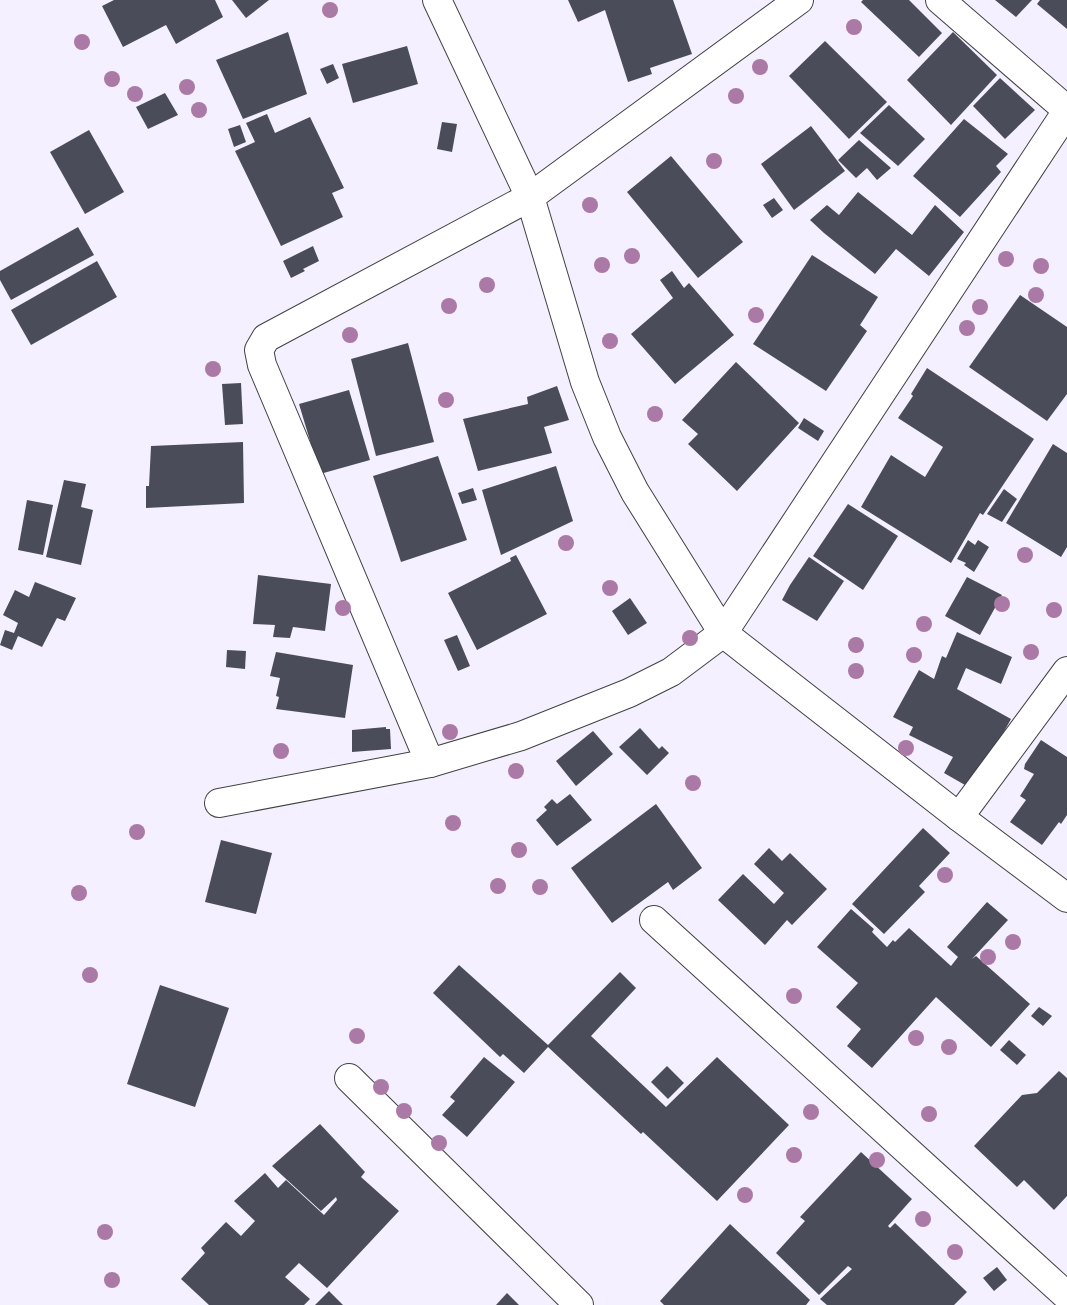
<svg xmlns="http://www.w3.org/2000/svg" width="1067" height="1305" font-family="'Crimson Pro',serif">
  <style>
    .building { fill: #4a4d59 }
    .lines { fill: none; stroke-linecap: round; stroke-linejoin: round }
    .minor-casing { stroke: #424242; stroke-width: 30 }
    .minor { stroke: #fff; stroke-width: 28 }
    .tree { fill: #aa79a5 }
  </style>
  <rect width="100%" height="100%" fill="#f4f0ff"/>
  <g class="building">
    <path d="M114 0H215L223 17 176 44 166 25 123 47 102 6Z"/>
    <path d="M232 0H269L246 18Z"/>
    <path d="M568 0H673L692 54 650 68 652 74 628 82 605 10 578 22Z"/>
    <path d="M863 0H909L942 33 919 57 861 2Z"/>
    <path d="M995 0H1032L1016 17Z"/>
    <path d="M1040 0H1067V29L1037 4Z"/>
    <path d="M288 32 307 94 243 119 216 60Z"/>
    <path d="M953 32 997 75 951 125 907 80Z"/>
    <path d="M825 41 887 102 849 139 789 76Z"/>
    <path d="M407 46 418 84 353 103 342 64Z"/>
    <path d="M333 64 339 78 327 84 320 69Z"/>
    <path d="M1000 78 1035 110 1005 139 973 106Z"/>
    <path d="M165 93 178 115 148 129 136 107Z"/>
    <path d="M889 105 925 139 898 166 860 133Z"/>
    <path d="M267 114 275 133 310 117 344 188 332 193 343 217 281 246 235 151 255 142 246 123Z"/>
    <path d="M964 119 1008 154 996 166 1001 172 960 217 913 176Z"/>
    <path d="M442 122 457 124 452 152 437 149Z"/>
    <path d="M240 125 246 142 234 147 228 129Z"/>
    <path d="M811 126 845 171 794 210 761 164Z"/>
    <path d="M89 130 124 192 85 214 50 152Z"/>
    <path d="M859 140 891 168 877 180 867 168 856 178 838 160Z"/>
    <path d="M671 156 743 242 698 278 627 192Z"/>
    <path d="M858 192 912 235 935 205 964 232 929 276 896 249 875 274 824 233 810 220 827 205 839 215Z"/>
    <path d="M774 198 783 210 772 218 763 205Z"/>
    <path d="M78 227 94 255 11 300 0 280V271Z"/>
    <path d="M313 246 319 261 303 269 305 271 291 278 283 261Z"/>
    <path d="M812 255 878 297 860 325 867 331 826 391 753 344Z"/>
    <path d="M97 261 117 297 31 345 11 310Z"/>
    <path d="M672 271 684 288 689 283 734 335 675 384 631 334 673 298 660 280Z"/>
    <path d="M1020 295 1067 327V394L1047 421 969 367Z"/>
    <path d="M408 343 434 442 376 456 351 359Z"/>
    <path d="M736 362 799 423 737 491 688 444 698 434 682 420Z"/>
    <path d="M927 368 1034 439 983 515 980 513 951 563 861 507 891 455 925 477 943 447 898 418 913 396 911 394Z"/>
    <path d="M241 383 243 424 225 425 222 384Z"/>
    <path d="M557 386 569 420 544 427 552 453 478 471 463 419 528 404 527 397Z"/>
    <path d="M349 390 370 460 320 474 299 404Z"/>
    <path d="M804 418 824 431 818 441 798 428Z"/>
    <path d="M243 442 244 503 146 508V486H149L151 446Z"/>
    <path d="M1053 444 1067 453V547L1061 557 1006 523Z"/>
    <path d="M438 456 467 540 401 562 373 476Z"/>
    <path d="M556 466 573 521 501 555 482 490Z"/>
    <path d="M64 480 86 484 81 507 93 510 81 565 46 557Z"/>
    <path d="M473 488 477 500 462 504 458 493Z"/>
    <path d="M1004 489 1017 499 1002 522 987 514Z"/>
    <path d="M27 500 53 505 43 555 18 550Z"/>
    <path d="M848 504 898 536 863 590 813 556Z"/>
    <path d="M968 540 975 545 978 540 989 547 974 572 964 565 966 563 957 559Z"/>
    <path d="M516 555 547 614 477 650 448 593 511 561 510 558Z"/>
    <path d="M809 557 844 581 817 621 782 600 790 585Z"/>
    <path d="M258 575 331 584 325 631 293 627 290 638 273 637 275 625 253 624Z"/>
    <path d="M967 577 1002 595 980 635 945 616Z"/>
    <path d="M35 582 76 598 65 621 57 618 42 647 18 636 12 650 0 645 5 630 14 633 18 623 3 615 15 590 29 597Z"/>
    <path d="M630 598 647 623 628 635 612 611Z"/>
    <path d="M957 632 1012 657 1001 684 966 668 957 689 1011 719 972 789 944 773 953 757 909 735 913 727 893 717 919 670 934 679 942 656 946 658Z"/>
    <path d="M457 635 470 666 458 671 444 640Z"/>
    <path d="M227 650 246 651 245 669 226 667Z"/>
    <path d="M276 652 353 665 345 718 276 709 279 697 276 696 280 678 270 676Z"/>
    <path d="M386 727V729H390L391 749 352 752V730Z"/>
    <path d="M640 728 659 749 662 746 669 753 647 775 619 747Z"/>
    <path d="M593 731 613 754 576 786 556 761Z"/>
    <path d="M1041 740 1067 757V815L1061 824 1059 822 1042 845 1010 822 1026 800 1020 796 1034 774 1024 769 1025 764Z"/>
    <path d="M570 794 592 820 557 846 536 820 547 810 544 807 552 799 557 804Z"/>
    <path d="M656 804 702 868 673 890 668 882 612 923 571 868Z"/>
    <path d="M923 828 950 853 919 886 925 892 884 934 852 904Z"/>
    <path d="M221 840 272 853 256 914 205 902Z"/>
    <path d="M769 848 782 861 790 853 827 889 792 925 787 920 765 945 718 900 743 874 774 904 784 893 754 864Z"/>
    <path d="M987 902 1008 920 972 959 976 956 1030 1004 991 1047 936 997 872 1068 847 1046 861 1029 836 1007 858 983 817 947 851 909 874 929 872 932 887 947 893 940 895 942 909 928 951 966 958 957 947 947Z"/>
    <path d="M459 965 548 1045 620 972 636 988 591 1036 666 1107 717 1057 789 1125 717 1201 643 1132 641 1134 548 1047 524 1073 503 1054 500 1057 433 993Z"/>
    <path d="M160 985 229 1008 195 1107 127 1084Z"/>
    <path d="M1039 1007 1052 1016 1043 1026 1031 1016Z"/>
    <path d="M1009 1040 1026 1055 1017 1065 1000 1050Z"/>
    <path d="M484 1057 515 1082 467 1137 442 1115 455 1101 450 1097Z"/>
    <path d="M667 1066 684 1083 668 1099 651 1082Z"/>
    <path d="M1059 1071 1067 1078V1196L1054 1210 1024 1180 1017 1187 974 1146 1022 1095 1037 1093Z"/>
    <path d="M320 1124 365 1172 361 1177 399 1211 327 1288 299 1263 285 1277 310 1299 304 1305H209L181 1279 205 1253 201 1248 226 1222 241 1236 255 1221 234 1201 265 1173 278 1188 286 1180 324 1215 337 1200 336 1197 321 1211 272 1166Z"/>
    <path d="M861 1152 912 1199 888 1226 890 1228 895 1223 967 1292 954 1305H827L820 1299 852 1269 848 1266 819 1295 776 1253 805 1221 800 1217Z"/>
    <path d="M730 1224 810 1300 806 1305H664L660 1301Z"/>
    <path d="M997 1267 1007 1280 994 1291 983 1278Z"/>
    <path d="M329 1291 343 1305H315Z"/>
    <path d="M507 1293 519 1305H496Z"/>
  </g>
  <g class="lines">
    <defs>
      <g id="minor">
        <path d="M437 0 530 197 585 382 607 437 635 492 723 633 959 817 1067 898"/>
        <path d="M940 0 1067 110"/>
        <path d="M430 763 262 365 259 350 266 338 530 197 799 0"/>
        <path d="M219 803 430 763 521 736 629 693 671 672 723 633 1067 111"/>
        <path d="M959 817 1067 671"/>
        <path d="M654 920 1067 1296"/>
        <path d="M349 1078 579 1305"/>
      </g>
    </defs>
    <use href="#minor" class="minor-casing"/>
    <use href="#minor" class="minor"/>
  </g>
  <g class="tree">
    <circle cx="330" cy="10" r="8"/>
    <circle cx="854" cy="27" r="8"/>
    <circle cx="82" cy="42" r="8"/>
    <circle cx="760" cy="67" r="8"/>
    <circle cx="112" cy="79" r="8"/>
    <circle cx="187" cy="87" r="8"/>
    <circle cx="135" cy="94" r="8"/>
    <circle cx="736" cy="96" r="8"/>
    <circle cx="199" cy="110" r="8"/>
    <circle cx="714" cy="161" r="8"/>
    <circle cx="590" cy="205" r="8"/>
    <circle cx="632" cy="256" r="8"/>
    <circle cx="1006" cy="259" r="8"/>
    <circle cx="602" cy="265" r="8"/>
    <circle cx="1041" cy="266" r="8"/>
    <circle cx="487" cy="285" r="8"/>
    <circle cx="1036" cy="295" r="8"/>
    <circle cx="449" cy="306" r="8"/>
    <circle cx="980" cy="307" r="8"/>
    <circle cx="756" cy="315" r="8"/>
    <circle cx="967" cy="328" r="8"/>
    <circle cx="350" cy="335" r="8"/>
    <circle cx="610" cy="341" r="8"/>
    <circle cx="213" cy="369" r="8"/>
    <circle cx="446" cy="400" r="8"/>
    <circle cx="655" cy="414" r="8"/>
    <circle cx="566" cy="543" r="8"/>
    <circle cx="1025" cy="555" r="8"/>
    <circle cx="610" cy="588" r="8"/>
    <circle cx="1002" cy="604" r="8"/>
    <circle cx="343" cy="608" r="8"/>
    <circle cx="1054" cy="610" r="8"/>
    <circle cx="924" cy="624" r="8"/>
    <circle cx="690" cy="638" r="8"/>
    <circle cx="856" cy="645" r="8"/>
    <circle cx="1031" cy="652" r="8"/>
    <circle cx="914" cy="655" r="8"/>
    <circle cx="856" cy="671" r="8"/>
    <circle cx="450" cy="732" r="8"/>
    <circle cx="906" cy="748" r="8"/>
    <circle cx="281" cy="751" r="8"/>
    <circle cx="516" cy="771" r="8"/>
    <circle cx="693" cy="783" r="8"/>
    <circle cx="453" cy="823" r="8"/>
    <circle cx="137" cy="832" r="8"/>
    <circle cx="519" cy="850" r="8"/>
    <circle cx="945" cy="875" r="8"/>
    <circle cx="498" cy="886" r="8"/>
    <circle cx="540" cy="887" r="8"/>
    <circle cx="79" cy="893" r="8"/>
    <circle cx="1013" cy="942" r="8"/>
    <circle cx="988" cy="957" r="8"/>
    <circle cx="90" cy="975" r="8"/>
    <circle cx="794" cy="996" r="8"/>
    <circle cx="357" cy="1036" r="8"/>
    <circle cx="916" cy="1038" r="8"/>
    <circle cx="949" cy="1047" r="8"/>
    <circle cx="381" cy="1087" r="8"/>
    <circle cx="404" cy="1111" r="8"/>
    <circle cx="811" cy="1112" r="8"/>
    <circle cx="929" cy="1114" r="8"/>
    <circle cx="439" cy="1143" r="8"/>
    <circle cx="794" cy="1155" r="8"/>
    <circle cx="877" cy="1160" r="8"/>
    <circle cx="745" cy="1195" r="8"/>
    <circle cx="923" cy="1219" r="8"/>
    <circle cx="105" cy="1232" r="8"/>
    <circle cx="955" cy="1252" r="8"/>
    <circle cx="112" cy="1280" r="8"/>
  </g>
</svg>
